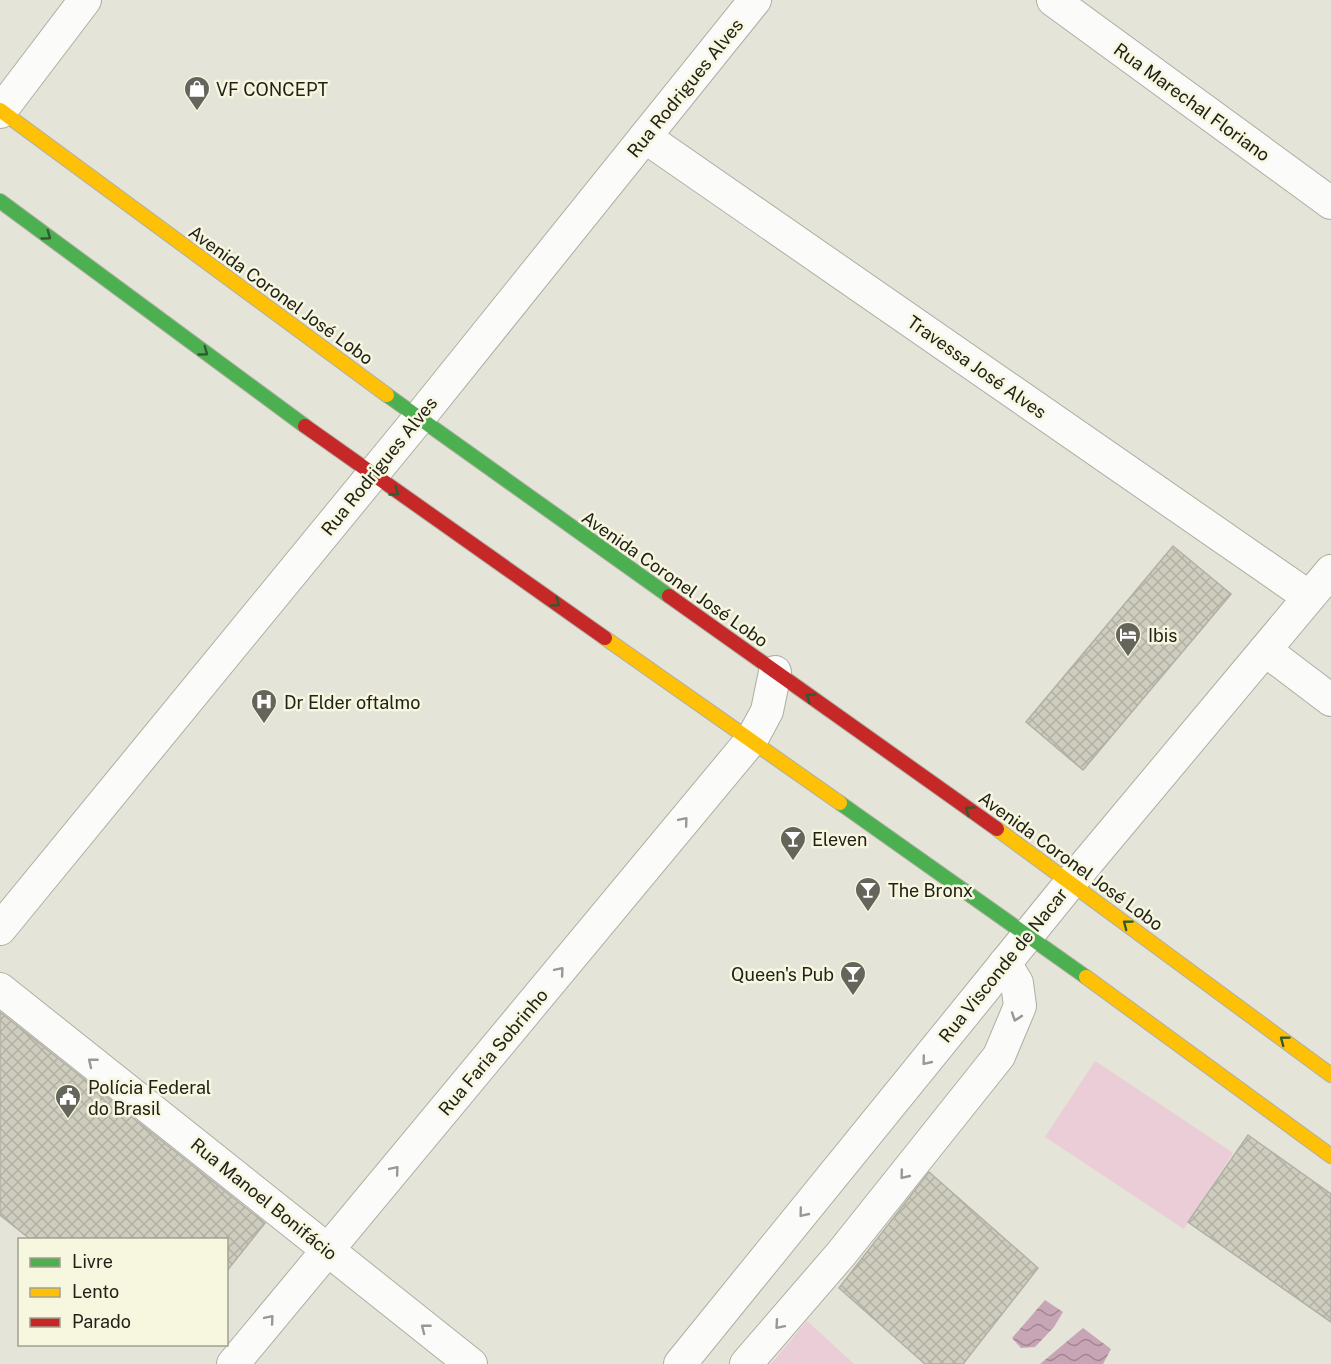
<svg xmlns="http://www.w3.org/2000/svg" width="1331" height="1364" font-family="'Public Sans',sans-serif">
  <style>
    .garden { fill: #eacdd7 }
    .water { fill: url(#water-waves) }
    .building { fill: url(#building-cross-hatch); stroke: #b0b0a6; stroke-width: 1.5 }
    .lines { fill: none; stroke-linecap: round; stroke-linejoin: round }
    .street-casing { stroke: #aeaea4; stroke-width: 34 }
    .fast-casing { stroke: #aeaea4; stroke-width: 16 }
    .slow-casing { stroke: #aeaea4; stroke-width: 16 }
    .jam-casing { stroke: #aeaea4; stroke-width: 16 }
    .street { stroke: #fbfbf9; stroke-width: 32 }
    .fast { stroke: #4caf50; stroke-width: 14 }
    .slow { stroke: #ffc107; stroke-width: 14 }
    .jam { stroke: #c62828; stroke-width: 14 }
    .oneway { stroke: #335a2f }
    .oneway2 { stroke: #999994 }
    .labels { text-anchor: middle; dominant-baseline: central; stroke-width: 5; stroke-linejoin: round; paint-order: stroke }
    .street-label { font-size: 18px; fill: #222119; stroke: #f7f6df }
    .poi-label { font-size: 18px; fill: #222119; stroke: #f7f6df; text-anchor: start }
  </style>
  <defs>
    <pattern id="water-waves" width="16" height="10" patternUnits="userSpaceOnUse" patternTransform="scale(1.5)"><rect width="16" height="10" fill="#c7a5b5"/><path d="M0 5q4-4 8 0t8 0" fill="none" stroke="#a18692"/></pattern>
    <pattern id="building-cross-hatch" width="8" height="8" patternUnits="userSpaceOnUse" patternTransform="scale(1.5)"><rect width="8" height="8" fill="#cecdbe"/><path d="M0 0l8 8M0 8l8-8" fill="none" stroke="#b1b0a3"/></pattern>
  </defs>
  <rect width="100%" height="100%" fill="#e4e4d8"/>
  <g class="garden">
    <path d="M1095 1061 1233 1153 1184 1229 1045 1137Z"/>
    <path d="M807 1321 854 1364H771Z"/>
  </g>
  <g class="water">
    <path d="M1045 1300 1063 1312 1054 1327 1035 1347 1021 1348 1012 1338Z"/>
    <path d="M1083 1328 1111 1349 1103 1364H1040Z"/>
  </g>
  <g class="building">
    <path d="M1173 546 1231 594 1083 770 1026 722Z"/>
    <path d="M0 1012 265 1223 226 1272V1239H30L0 1215Z"/>
    <path d="M1248 1135 1331 1194V1322L1188 1222Z"/>
    <path d="M929 1172 1038 1268 963 1364H925L839 1288Z"/>
  </g>
  <g class="lines">
    <defs>
      <g id="street">
        <path d="M1053 0 1331 203"/>
        <path d="M0 112 85 0"/>
        <path d="M645 137 1309 597"/>
        <path d="M1265 650 1331 700"/>
        <path d="M0 929 419 418 755 0"/>
        <path d="M0 989 471 1364"/>
        <path d="M233 1364 752 739 767 711 775 672"/>
        <path d="M680 1364 1071 882 1331 571"/>
        <path d="M746 1364 841 1254 999 1056 1020 1006 1017 983 1005 963"/>
      </g>
      <g id="fast">
        <path d="M0 201 305 426"/>
        <path d="M387 395 669 596"/>
        <path d="M840 803 1086 977"/>
      </g>
      <g id="slow">
        <path d="M0 110 387 395"/>
        <path d="M605 638 840 803"/>
        <path d="M997 829 1331 1075"/>
        <path d="M1086 977 1331 1156"/>
      </g>
      <g id="jam">
        <path d="M305 426 605 638"/>
        <path d="M669 596 997 829"/>
      </g>
    </defs>
    <use href="#street" class="street-casing"/>
    <use href="#fast" class="fast-casing"/>
    <use href="#slow" class="slow-casing"/>
    <use href="#jam" class="jam-casing"/>
    <use href="#street" class="street"/>
    <use href="#fast" class="fast"/>
    <use href="#slow" class="slow"/>
    <use href="#jam" class="jam"/>
  </g>
  <defs><path id="oneway-chevron" d="M-2-3.5L2.5 0L-2 3.5" fill="none" stroke-width="1.6" stroke-linecap="round" stroke-linejoin="round" transform="scale(1.5)"/></defs>
  <g class="oneway">
    <use href="#oneway-chevron" transform="translate(47 236) rotate(36)"/>
    <use href="#oneway-chevron" transform="translate(204 352) rotate(36)"/>
    <use href="#oneway-chevron" transform="translate(395 492) rotate(35)"/>
    <use href="#oneway-chevron" transform="translate(556 603) rotate(35)"/>
    <use href="#oneway-chevron" transform="translate(810 697) rotate(-145)"/>
    <use href="#oneway-chevron" transform="translate(969 810) rotate(-145)"/>
    <use href="#oneway-chevron" transform="translate(1127 924) rotate(-143)"/>
    <use href="#oneway-chevron" transform="translate(1284 1040) rotate(-143)"/>
  </g>
  <g class="oneway2">
    <use href="#oneway-chevron" transform="translate(684 821) rotate(-50)"/>
    <use href="#oneway-chevron" transform="translate(560 971) rotate(-50)"/>
    <use href="#oneway-chevron" transform="translate(1016 1017) rotate(109)"/>
    <use href="#oneway-chevron" transform="translate(926 1061) rotate(129)"/>
    <use href="#oneway-chevron" transform="translate(92 1062) rotate(-141)"/>
    <use href="#oneway-chevron" transform="translate(395 1170) rotate(-50)"/>
    <use href="#oneway-chevron" transform="translate(904 1175) rotate(129)"/>
    <use href="#oneway-chevron" transform="translate(803 1213) rotate(129)"/>
    <use href="#oneway-chevron" transform="translate(270 1319) rotate(-50)"/>
    <use href="#oneway-chevron" transform="translate(779 1325) rotate(131)"/>
    <use href="#oneway-chevron" transform="translate(425 1328) rotate(-142)"/>
  </g>
  <defs>
    <symbol id="shop-pin" viewBox="-11 -11 22 30"><path d="M0 17L-7.5 6A9.5 9.5 0 1 1 7.5 6Z" fill="#66655c" stroke="#f7f6df"/><path d="M-5-2.5h2.3a2.7 3.5 0 0 1 5.4 0H5L5.5 6h-11ZM-1.5-2.5h3a1.5 2.3 0 0 0-3 0Z" fill="#fff"/></symbol>
    <symbol id="hotel-pin" viewBox="-11 -11 22 30"><path d="M0 17L-7.5 6A9.5 9.5 0 1 1 7.5 6Z" fill="#66655c" stroke="#f7f6df"/><path d="M-6-4.5h1.5V1H6V5H4.5V3h-9V5H-6ZM-4 0a1.8 1.8 0 1 1 3.6 0ZM.5 0V-2.5h3Q6-2.5 6 0Z" fill="#fff"/></symbol>
    <symbol id="hospital-pin" viewBox="-11 -11 22 30"><path d="M0 17L-7.5 6A9.5 9.5 0 1 1 7.5 6Z" fill="#66655c" stroke="#f7f6df"/><path d="M-5-5h3v3.5h4V-5h3V5h-3V1.5h-4V5h-3Z" fill="#fff"/></symbol>
    <symbol id="bar-pin" viewBox="-11 -11 22 30"><path d="M0 17L-7.5 6A9.5 9.5 0 1 1 7.5 6Z" fill="#66655c" stroke="#f7f6df"/><path d="M-6-5H6L.8 .8V4.5H3.5V6h-7V4.5H-.8V.8Z" fill="#fff"/></symbol>
    <symbol id="civic-pin" viewBox="-11 -11 22 30"><path d="M0 17L-7.5 6A9.5 9.5 0 1 1 7.5 6Z" fill="#66655c" stroke="#f7f6df"/><path d="M-.6-6.5H3V-4.5H.6V-3L4-1V1h2V6H-6V1h2V-1L-.6-3ZM-1.2 2.5V6h2.4V2.5Z" fill="#fff"/></symbol>
  </defs>
  <g fill-rule="evenodd">
    <use href="#shop-pin" x="182" y="74" width="30" height="40"/>
    <use href="#hotel-pin" x="1113" y="620" width="30" height="40"/>
    <use href="#hospital-pin" x="249" y="687" width="30" height="40"/>
    <use href="#bar-pin" x="778" y="824" width="30" height="40"/>
    <use href="#bar-pin" x="853" y="875" width="30" height="40"/>
    <use href="#bar-pin" x="838" y="959" width="30" height="40"/>
    <use href="#civic-pin" x="53" y="1082" width="30" height="40"/>
  </g>
  <g class="labels">
    <g class="street-label">
      <text transform="translate(685 88) rotate(-51)">Rua Rodrigues Alves</text>
      <text transform="translate(1192 102) rotate(36)">Rua Marechal Floriano</text>
      <text transform="translate(281 295) rotate(36)">Avenida Coronel José Lobo</text>
      <text transform="translate(977 367) rotate(35)">Travessa José Alves</text>
      <text transform="translate(379 466) rotate(-51)">Rua Rodrigues Alves</text>
      <text transform="translate(675 579) rotate(35)">Avenida Coronel José Lobo</text>
      <text transform="translate(1071 861) rotate(36)">Avenida Coronel José Lobo</text>
      <text transform="translate(1003 965) rotate(-51)">Rua Visconde de Nacar</text>
      <text transform="translate(493 1052) rotate(-50)">Rua Faria Sobrinho</text>
      <text transform="translate(264 1199) rotate(39)">Rua Manoel Bonifácio</text>
    </g>
    <g class="poi-label">
      <text x="216" y="89">VF CONCEPT</text>
      <text x="1148" y="635">Ibis</text>
      <text x="284" y="702">Dr Elder oftalmo</text>
      <text x="812" y="839">Eleven</text>
      <text x="888" y="890">The Bronx</text>
      <text x="834" y="974" text-anchor="end">Queen's Pub</text>
      <text x="88" y="1087">Polícia Federal<tspan x="88" dy="21">do Brasil</tspan></text>
    </g>
  </g>
  <rect x="18" y="1238" width="210" height="108" fill="#f7f6df" stroke="#a2a190" stroke-width="1.5"/>
  <rect x="30" y="1258" width="30" height="9" fill="#4caf50" stroke="#a2a190" stroke-width="1.5"/>
  <text x="72" y="1268" font-size="18" fill="#222119">Livre</text>
  <rect x="30" y="1288" width="30" height="9" fill="#ffc107" stroke="#a2a190" stroke-width="1.5"/>
  <text x="72" y="1298" font-size="18" fill="#222119">Lento</text>
  <rect x="30" y="1318" width="30" height="9" fill="#c62828" stroke="#a2a190" stroke-width="1.5"/>
  <text x="72" y="1328" font-size="18" fill="#222119">Parado</text>
</svg>
